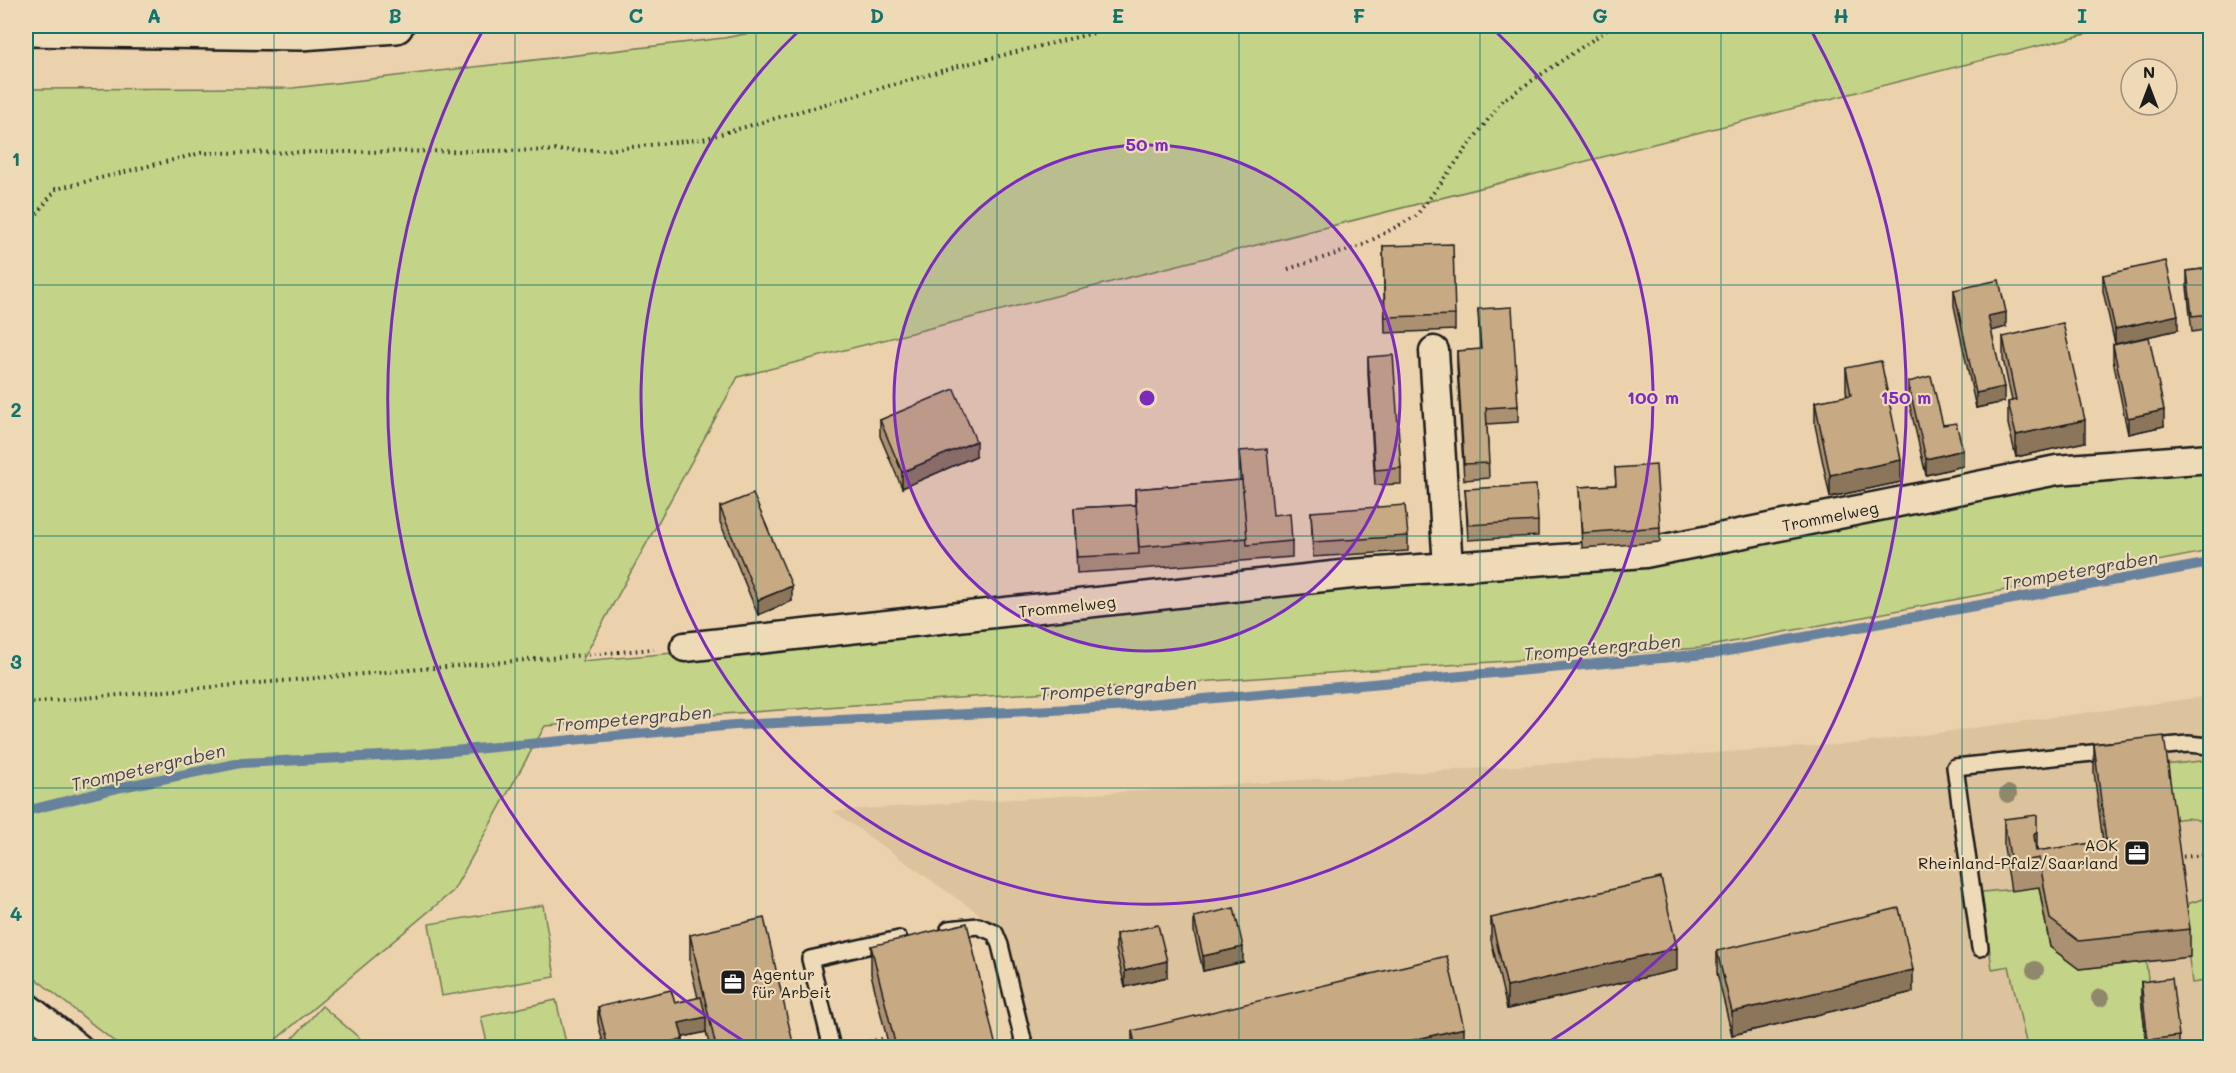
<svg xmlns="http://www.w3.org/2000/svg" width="2236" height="1073" font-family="Mali,sans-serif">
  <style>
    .built { fill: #dcc39d }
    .green { fill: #c3d388; stroke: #707852; stroke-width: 1.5 }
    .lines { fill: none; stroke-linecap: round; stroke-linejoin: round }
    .stream { stroke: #67829d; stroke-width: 10 }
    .lane-casing { stroke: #1c1c1c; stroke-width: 20 }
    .street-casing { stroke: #1c1c1c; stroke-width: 33 }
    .secondary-casing { stroke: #1c1c1c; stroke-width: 38 }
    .path { stroke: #1c1c1c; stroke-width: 4; stroke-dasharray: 1.5 4.5; stroke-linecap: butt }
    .lane { stroke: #efdab8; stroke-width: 15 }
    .street { stroke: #efdab8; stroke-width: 28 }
    .secondary { stroke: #efdab8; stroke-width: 33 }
    .tree { fill: #90876c }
    .wall { fill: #ab9171; stroke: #1c1c1c; stroke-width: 1.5 }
    .shaded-wall { fill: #8b765c; stroke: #1c1c1c; stroke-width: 1.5 }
    .building { fill: #c7a983; stroke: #1c1c1c; stroke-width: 1.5 }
    .grid { fill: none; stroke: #0f766e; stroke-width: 1.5; stroke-opacity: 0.55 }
    .ring { fill: none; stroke: #7b2cbf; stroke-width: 3 }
    .labels { text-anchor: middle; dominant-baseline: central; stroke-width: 4.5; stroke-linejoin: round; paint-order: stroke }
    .street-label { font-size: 16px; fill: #1c1c1c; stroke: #efdab8 }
    .poi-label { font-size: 16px; fill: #1c1c1c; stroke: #efdab8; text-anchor: end }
    .water-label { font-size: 18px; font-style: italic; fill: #3b4652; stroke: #efdab8 }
    .centre { fill: #7b2cbf; stroke: #efdab8; stroke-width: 3 }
    .ring-label { font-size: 18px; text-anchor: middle; font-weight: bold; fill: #7b2cbf; stroke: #efdab8; stroke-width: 4.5; stroke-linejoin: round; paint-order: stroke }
    .neatline { fill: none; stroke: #0f766e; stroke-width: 2 }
    .grid-label { font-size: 20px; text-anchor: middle; font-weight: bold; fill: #0f766e }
  </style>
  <rect width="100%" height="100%" fill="#ebd2ad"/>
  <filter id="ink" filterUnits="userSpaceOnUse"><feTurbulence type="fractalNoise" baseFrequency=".0167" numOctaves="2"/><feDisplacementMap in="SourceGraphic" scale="12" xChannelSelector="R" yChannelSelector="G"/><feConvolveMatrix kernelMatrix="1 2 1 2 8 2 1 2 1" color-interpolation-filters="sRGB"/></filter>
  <g filter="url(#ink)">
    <path class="built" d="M2210 696V1047H1030L1003 931 833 811 1863 743Z"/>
    <g class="green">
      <path d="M786 26H2117L738 377 582 661 685 652 1369 582 2058 477 2167 476 2210 473V551L1700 648 545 726 453 891 267 1047H121L26 971V89L293 88 724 38Z"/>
      <path d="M2210 760V828C2201 817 2185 817 2172 820L2164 765Z"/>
      <path d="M2039 887 2050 947 2079 969 2146 962 2150 996 2141 998 2147 1047H2027L2009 966 1992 969 1982 892Z"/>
      <path d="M2210 897V980L2192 983 2183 911 2190 903Z"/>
      <path d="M543 905 555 977 442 996 429 924Z"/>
      <path d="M556 1000 567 1047H488L481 1017Z"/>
      <path d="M322 1006 370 1047H285Z"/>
    </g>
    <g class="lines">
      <path class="stream" d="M26 811 122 787 241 763 420 754 735 725 1115 707 1717 653 2210 563"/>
      <defs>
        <g id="lane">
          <path d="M2145 748 2188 744 2210 746"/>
          <path d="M949 929 978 926 995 933 1000 945 1025 1048"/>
          <path d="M1980 948 1955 767 2112 751"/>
          <path d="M832 1048 810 959 899 939"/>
        </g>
        <g id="street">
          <path d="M1434 351 1448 567"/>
          <path d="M685 647 1351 574 1645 553 2057 470 2210 458"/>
          <path d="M26 1007 78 1048"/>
        </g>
        <path id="secondary" d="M26 29 301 33 396 26"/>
      </defs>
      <use href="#lane" class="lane-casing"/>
      <use href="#street" class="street-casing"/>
      <use href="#secondary" class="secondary-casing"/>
      <g class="path">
        <path d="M26 228 56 189 201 153 606 150 703 139 955 67 1122 26"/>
        <path d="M1288 269 1361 246 1416 216 1502 101 1613 26"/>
        <path d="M26 703 654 649"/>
        <path d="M2177 857 2210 855"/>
        <path d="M857 1044 887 1038"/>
      </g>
      <use href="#lane" class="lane"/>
      <use href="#street" class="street"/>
      <use href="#secondary" class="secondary"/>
    </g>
    <g class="tree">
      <circle cx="2008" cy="794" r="9"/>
      <circle cx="2035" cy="970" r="9"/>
      <circle cx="2100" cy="998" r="9"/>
    </g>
    <g class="wall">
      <path d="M1383 246 1455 315V330L1385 333Z"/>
      <path d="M2211 268V329L2192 332 2187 287V271Z"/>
      <path d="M2103 275 2178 330 2115 344 2103 291Z"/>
      <path d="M1954 290 2006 327 1991 331 2004 402 1976 408 1954 306Z"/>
      <path d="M1478 309 1518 406V422L1487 424 1489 478 1464 480 1457 366V351L1480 350Z"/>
      <path d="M2003 337 2085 442 2016 457 2008 424V402L2012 401 2003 359Z"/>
      <path d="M2113 345 2164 426 2128 434 2113 360Z"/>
      <path d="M1368 357 1401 468V484L1375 485 1368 373Z"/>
      <path d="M1846 368 1901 482 1830 497 1815 425V402L1847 396 1846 390Z"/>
      <path d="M1908 382 1943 425 1963 466 1926 475 1908 398Z"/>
      <path d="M880 420 976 456 902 488 880 436Z"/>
      <path d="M1239 451 1273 515 1292 541V557L1139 569 1077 573 1074 508 1135 505V489L1240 480Z"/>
      <path d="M1615 468 1660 527V542L1582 548 1579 487 1616 485Z"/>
      <path d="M1465 489 1538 521V536L1468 540Z"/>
      <path d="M720 507 792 601 758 615 720 522Z"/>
      <path d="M1311 512 1408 536V551L1313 557Z"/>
      <path d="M2094 744 2190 929V957L2079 969 2050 947 2039 887 2011 891 2004 847V819L2037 851 2103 842 2094 772Z"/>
      <path d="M1194 917 1243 962 1203 971 1194 932Z"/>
      <path d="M1491 918 1677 970 1507 1009 1491 940Z"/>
      <path d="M1116 934 1167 977 1125 987 1116 950Z"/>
      <path d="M690 935 794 1047H710L706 1032 683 1037V1047H604L598 1022V1007L675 1003 698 998 690 964Z"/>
      <path d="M871 946 996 1047H889L871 974Z"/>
      <path d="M1717 951 1913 992 1732 1035 1717 973Z"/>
      <path d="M2141 982 2179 1036V1047H2147L2141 998Z"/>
      <path d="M1132 1031 1464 1047H1132Z"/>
    </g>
    <g class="shaded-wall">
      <path d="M2006 312V327L1988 332V316Z"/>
      <path d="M2178 315V330L2115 344V329Z"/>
      <path d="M2004 387V402L1976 408V393Z"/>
      <path d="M2164 410V426L2128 434V418Z"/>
      <path d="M2085 420V442L2016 457V435Z"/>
      <path d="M976 441V456L902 488V472Z"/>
      <path d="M1963 450V466L1926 475V459Z"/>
      <path d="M1901 460V482L1830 497V475Z"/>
      <path d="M792 586V601L758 615V600Z"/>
      <path d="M2037 831V859L2034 835Z"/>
      <path d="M1243 947V962L1203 971V956Z"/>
      <path d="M1677 948V970L1507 1009V987Z"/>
      <path d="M1167 961V977L1125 987V971Z"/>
      <path d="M1913 970V992L1732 1035V1012Z"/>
      <path d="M706 1017V1032L679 1038V1023Z"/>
      <path d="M1464 1028V1047H1384Z"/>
      <path d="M683 1039V1047H647Z"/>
    </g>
    <g class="building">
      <path d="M1453 244 1455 315 1385 317 1383 246Z"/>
      <path d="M2166 261 2178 315 2115 329 2103 275Z"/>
      <path d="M2211 268V314L2192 316 2187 271Z"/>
      <path d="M1999 280 2006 312 1988 316 2004 387 1976 393 1954 290Z"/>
      <path d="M1512 307 1518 406 1486 408 1489 463 1464 464 1457 351 1481 349 1478 309Z"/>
      <path d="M2063 323 2085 420 2016 435 2008 402 2016 400 2003 337Z"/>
      <path d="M2149 337 2164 410 2128 418 2113 345Z"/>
      <path d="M1393 355 1401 468 1375 470 1368 357Z"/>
      <path d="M1881 361 1901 460 1830 475 1815 402 1851 395 1846 368Z"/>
      <path d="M1931 376 1943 425 1956 423 1963 450 1926 459 1908 382Z"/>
      <path d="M954 389 976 441 902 472 880 420Z"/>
      <path d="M1267 449 1273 515 1290 513 1292 541 1247 545 1242 480 1239 451Z"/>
      <path d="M1656 465 1660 527 1582 533 1579 487 1616 485 1615 468Z"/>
      <path d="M1242 480 1247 538 1139 547 1135 489Z"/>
      <path d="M1536 485 1538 521 1468 525 1465 489Z"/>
      <path d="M753 494 792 586 758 600 720 507Z"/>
      <path d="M1136 505 1139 554 1077 557 1074 508Z"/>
      <path d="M1405 505 1408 536 1313 542 1311 512Z"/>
      <path d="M2164 736 2190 929 2079 941 2050 919 2039 858 2011 863 2004 819 2037 815V831L2034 835 2036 851 2106 841 2094 744Z"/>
      <path d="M1661 878 1677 948 1507 987 1491 918Z"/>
      <path d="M1234 908 1243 947 1203 956 1194 917Z"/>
      <path d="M1899 908 1913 970 1732 1012 1717 951Z"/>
      <path d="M764 918 794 1047H716L690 935Z"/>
      <path d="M967 923 996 1047H896L871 946Z"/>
      <path d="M1158 925 1167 961 1125 971 1116 934Z"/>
      <path d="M1447 956 1464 1028 1384 1047H1136L1132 1031Z"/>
      <path d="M2172 978 2179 1036 2148 1040 2141 982Z"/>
      <path d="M671 990 675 1003 701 997 706 1017 679 1023 683 1039 647 1047H608L598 1007Z"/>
    </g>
  </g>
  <path class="grid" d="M274 26V1048M515 26V1048M756 26V1048M997 26V1048M1239 26V1048M1480 26V1048M1721 26V1048M1962 26V1048M26 285H2210M26 536H2210M26 788H2210"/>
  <circle cx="1147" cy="398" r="253" fill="#7b2cbf" fill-opacity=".12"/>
  <g class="ring">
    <circle cx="1147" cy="398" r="253"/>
    <path d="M1492 28A506 506 0 1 1 802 28"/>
    <path d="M750 1045A759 759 0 0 1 483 30M1811 30A759 759 0 0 1 1544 1045"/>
  </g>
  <defs>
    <symbol id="office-square" viewBox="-11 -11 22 22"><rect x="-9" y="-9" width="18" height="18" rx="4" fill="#1c1c1c" stroke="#efdab8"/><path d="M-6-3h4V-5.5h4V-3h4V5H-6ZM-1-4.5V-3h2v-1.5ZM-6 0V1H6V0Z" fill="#fff"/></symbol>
  </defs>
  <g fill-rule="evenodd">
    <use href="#office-square" x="2122" y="838" width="30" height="30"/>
    <use href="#office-square" x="718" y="967" width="30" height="30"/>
  </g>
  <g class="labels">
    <g class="street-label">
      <text transform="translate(1830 516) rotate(-11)">Trommelweg</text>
      <text transform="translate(1067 606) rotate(-6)">Trommelweg</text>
    </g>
    <g class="poi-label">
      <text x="2118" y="844">AOK<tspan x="2118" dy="18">Rheinland-Pfalz/Saarland</tspan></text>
      <text x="752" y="973" text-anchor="start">Agentur<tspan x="752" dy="18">für Arbeit</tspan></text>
    </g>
    <g class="water-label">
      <text transform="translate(2080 570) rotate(-10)">Trompetergraben</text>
      <text transform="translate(1602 647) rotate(-5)">Trompetergraben</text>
      <text transform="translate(1118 688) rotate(-4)">Trompetergraben</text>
      <text transform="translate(633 718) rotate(-5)">Trompetergraben</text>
      <text transform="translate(148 767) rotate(-13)">Trompetergraben</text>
    </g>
  </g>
  <circle cx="1147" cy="398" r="9" class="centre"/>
  <g class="ring-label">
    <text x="1147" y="151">50 m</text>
    <text x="1653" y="404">100 m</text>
    <text x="1906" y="404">150 m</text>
  </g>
  <rect width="2236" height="1073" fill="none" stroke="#efdab8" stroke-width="66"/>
  <g transform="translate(2149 87)"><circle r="28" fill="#efdab8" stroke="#9b8e7a" stroke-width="1.5"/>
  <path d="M0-4.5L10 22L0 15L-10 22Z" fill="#1c1c1c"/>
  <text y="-9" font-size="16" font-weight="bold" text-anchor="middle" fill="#1c1c1c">N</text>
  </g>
  <rect x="33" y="33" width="2170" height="1007" class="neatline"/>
  <g class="grid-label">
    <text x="154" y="23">A</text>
    <text x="395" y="23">B</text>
    <text x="636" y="23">C</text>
    <text x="877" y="23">D</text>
    <text x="1118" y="23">E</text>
    <text x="1359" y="23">F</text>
    <text x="1600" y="23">G</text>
    <text x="1841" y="23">H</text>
    <text x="2082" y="23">I</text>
    <text x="16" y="166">1</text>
    <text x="16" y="417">2</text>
    <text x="16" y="669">3</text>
    <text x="16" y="921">4</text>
  </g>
</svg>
